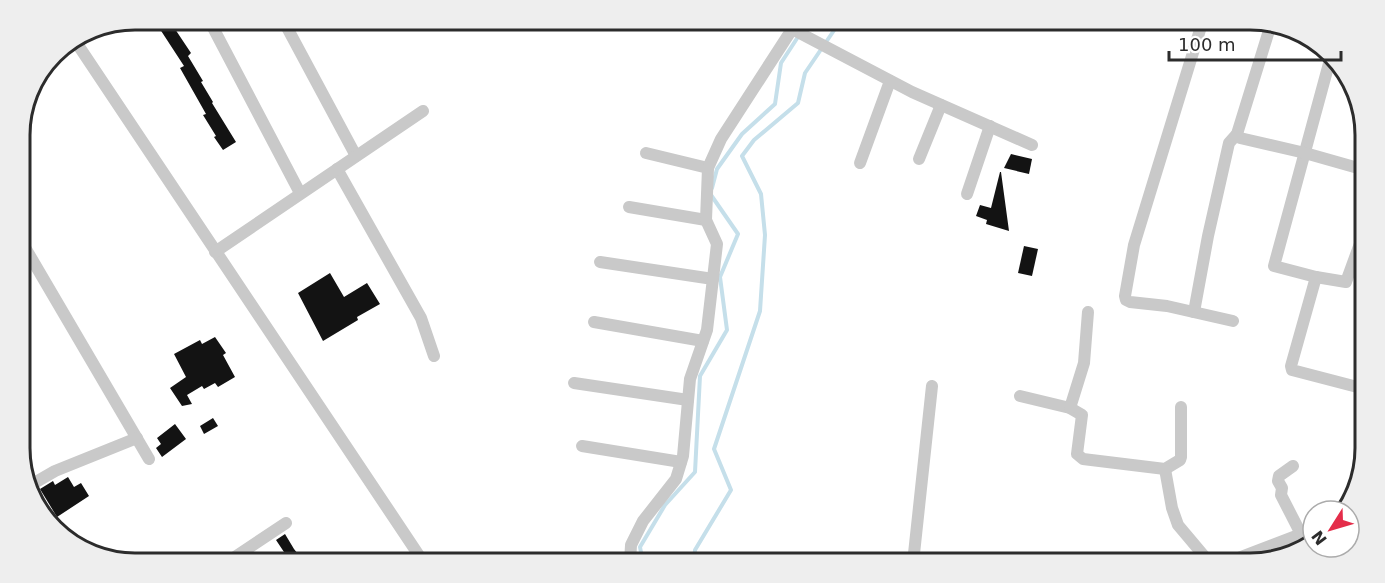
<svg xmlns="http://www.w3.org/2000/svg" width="1385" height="583" font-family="'DejaVu Sans',sans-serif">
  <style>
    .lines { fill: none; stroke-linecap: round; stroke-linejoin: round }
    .stream { stroke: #c5dfea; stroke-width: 4 }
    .building { fill: #131313 }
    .minor { stroke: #c9c9c9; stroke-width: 12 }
    .rim { fill: none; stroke: #2c2c2c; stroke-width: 3 }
  </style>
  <rect width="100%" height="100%" fill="#fff"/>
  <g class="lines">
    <g class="stream">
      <path d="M712 188 717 169 742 134 775 104 781 63 809 20"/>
      <path d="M643 563 640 547 665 505 695 472 700 376 727 330 720 277 738 234 711 195"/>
      <path d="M694 563 695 550 731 490 714 449 760 311 765 235 761 194 742 156 754 140 798 103 805 73 839 23V20"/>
    </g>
  </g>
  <g class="building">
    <path d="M154 20H169L191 53 188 56 203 81 201 82 213 102 212 103 236 142 223 150 214 137 216 136 203 115 206 114 180 68 184 66Z"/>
    <path d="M1011 154 1032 159 1029 174 1004 168Z"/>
    <path d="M1000 172H1001L1009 231 986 224 987 220 976 216 980 205 991 208Z"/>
    <path d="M1024 246 1038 249 1032 276 1018 273Z"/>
    <path d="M330 273 344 297 367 283 380 304 357 317 358 320 323 341 298 293Z"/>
    <path d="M215 337 226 353 223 355 235 377 218 387 215 383 204 389 202 386 187 395 192 404 182 406 170 388 186 377 174 354 200 340 202 344Z"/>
    <path d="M213 418 218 426 204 434 200 426Z"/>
    <path d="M175 424 186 439 162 457 156 448 161 444 157 438Z"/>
    <path d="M68 477 74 487 81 483 89 496 57 517 40 489 53 481 55 485Z"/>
    <path d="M285 534 294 549 305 563H275L286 555 276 540Z"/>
  </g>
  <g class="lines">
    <g class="minor">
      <path d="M209 20 300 193"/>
      <path d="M283 20 356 156"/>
      <path d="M1203 20 1134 245 1125 296 1126 300 1130 302 1167 306 1233 321"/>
      <path d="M792 29 912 92 1032 145"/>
      <path d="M76 42 424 563"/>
      <path d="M1331 56 1274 266 1316 277 1346 282 1365 230"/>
      <path d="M1237 134 1240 138 1305 153 1365 170"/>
      <path d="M646 153 708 168"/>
      <path d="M919 159 941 105"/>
      <path d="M860 163 890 81"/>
      <path d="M337 169 421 318 434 356"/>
      <path d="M967 194 990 126"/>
      <path d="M629 207 706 220"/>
      <path d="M20 239 149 459"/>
      <path d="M215 252 423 111"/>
      <path d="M600 262 713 279"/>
      <path d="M1316 277 1291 366 1292 370 1365 389"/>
      <path d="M1194 312 1208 236 1229 143 1237 134 1271 24"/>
      <path d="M594 322 703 341"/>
      <path d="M574 383 688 400"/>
      <path d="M1020 396 1070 408 1082 415 1077 454 1083 459 1165 469 1180 460 1181 457V407"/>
      <path d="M1070 408 1084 363 1088 312"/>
      <path d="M582 446 681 462"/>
      <path d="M1293 466 1279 476 1278 481 1282 488 1281 495 1301 534"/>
      <path d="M1165 469 1172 508 1178 525 1210 563"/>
      <path d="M29 486 55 471 137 438"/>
      <path d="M1337 511 1347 505"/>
      <path d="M226 563 286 523"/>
      <path d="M630 563 631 545 643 521 676 479 683 456 690 379 707 330 717 244 706 220 708 168 721 139 798 20"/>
      <path d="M913 563 932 386"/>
      <path d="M1225 563 1301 534 1313 527"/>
    </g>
  </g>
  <path d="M0 0H1385V583H0ZM135 30H1250A105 105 0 0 1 1355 135V448A105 105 0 0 1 1250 553H135A105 105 0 0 1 30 448V135A105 105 0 0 1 135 30Z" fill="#eee" fill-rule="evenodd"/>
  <path class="rim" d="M135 30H1250A105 105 0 0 1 1355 135V448A105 105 0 0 1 1250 553H135A105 105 0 0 1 30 448V135A105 105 0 0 1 135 30Z"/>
  <g transform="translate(1331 529) rotate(233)"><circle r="28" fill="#ffffff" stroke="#ababab" stroke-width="1.5"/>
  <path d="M0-4.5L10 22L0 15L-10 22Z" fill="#e42d4a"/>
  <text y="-9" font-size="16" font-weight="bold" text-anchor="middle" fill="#2c2c2c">N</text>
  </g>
  <path d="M1169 51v9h172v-9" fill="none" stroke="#2c2c2c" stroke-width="3"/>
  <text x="1178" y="51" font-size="18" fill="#2c2c2c" stroke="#ffffff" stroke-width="4.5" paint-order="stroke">100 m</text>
</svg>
